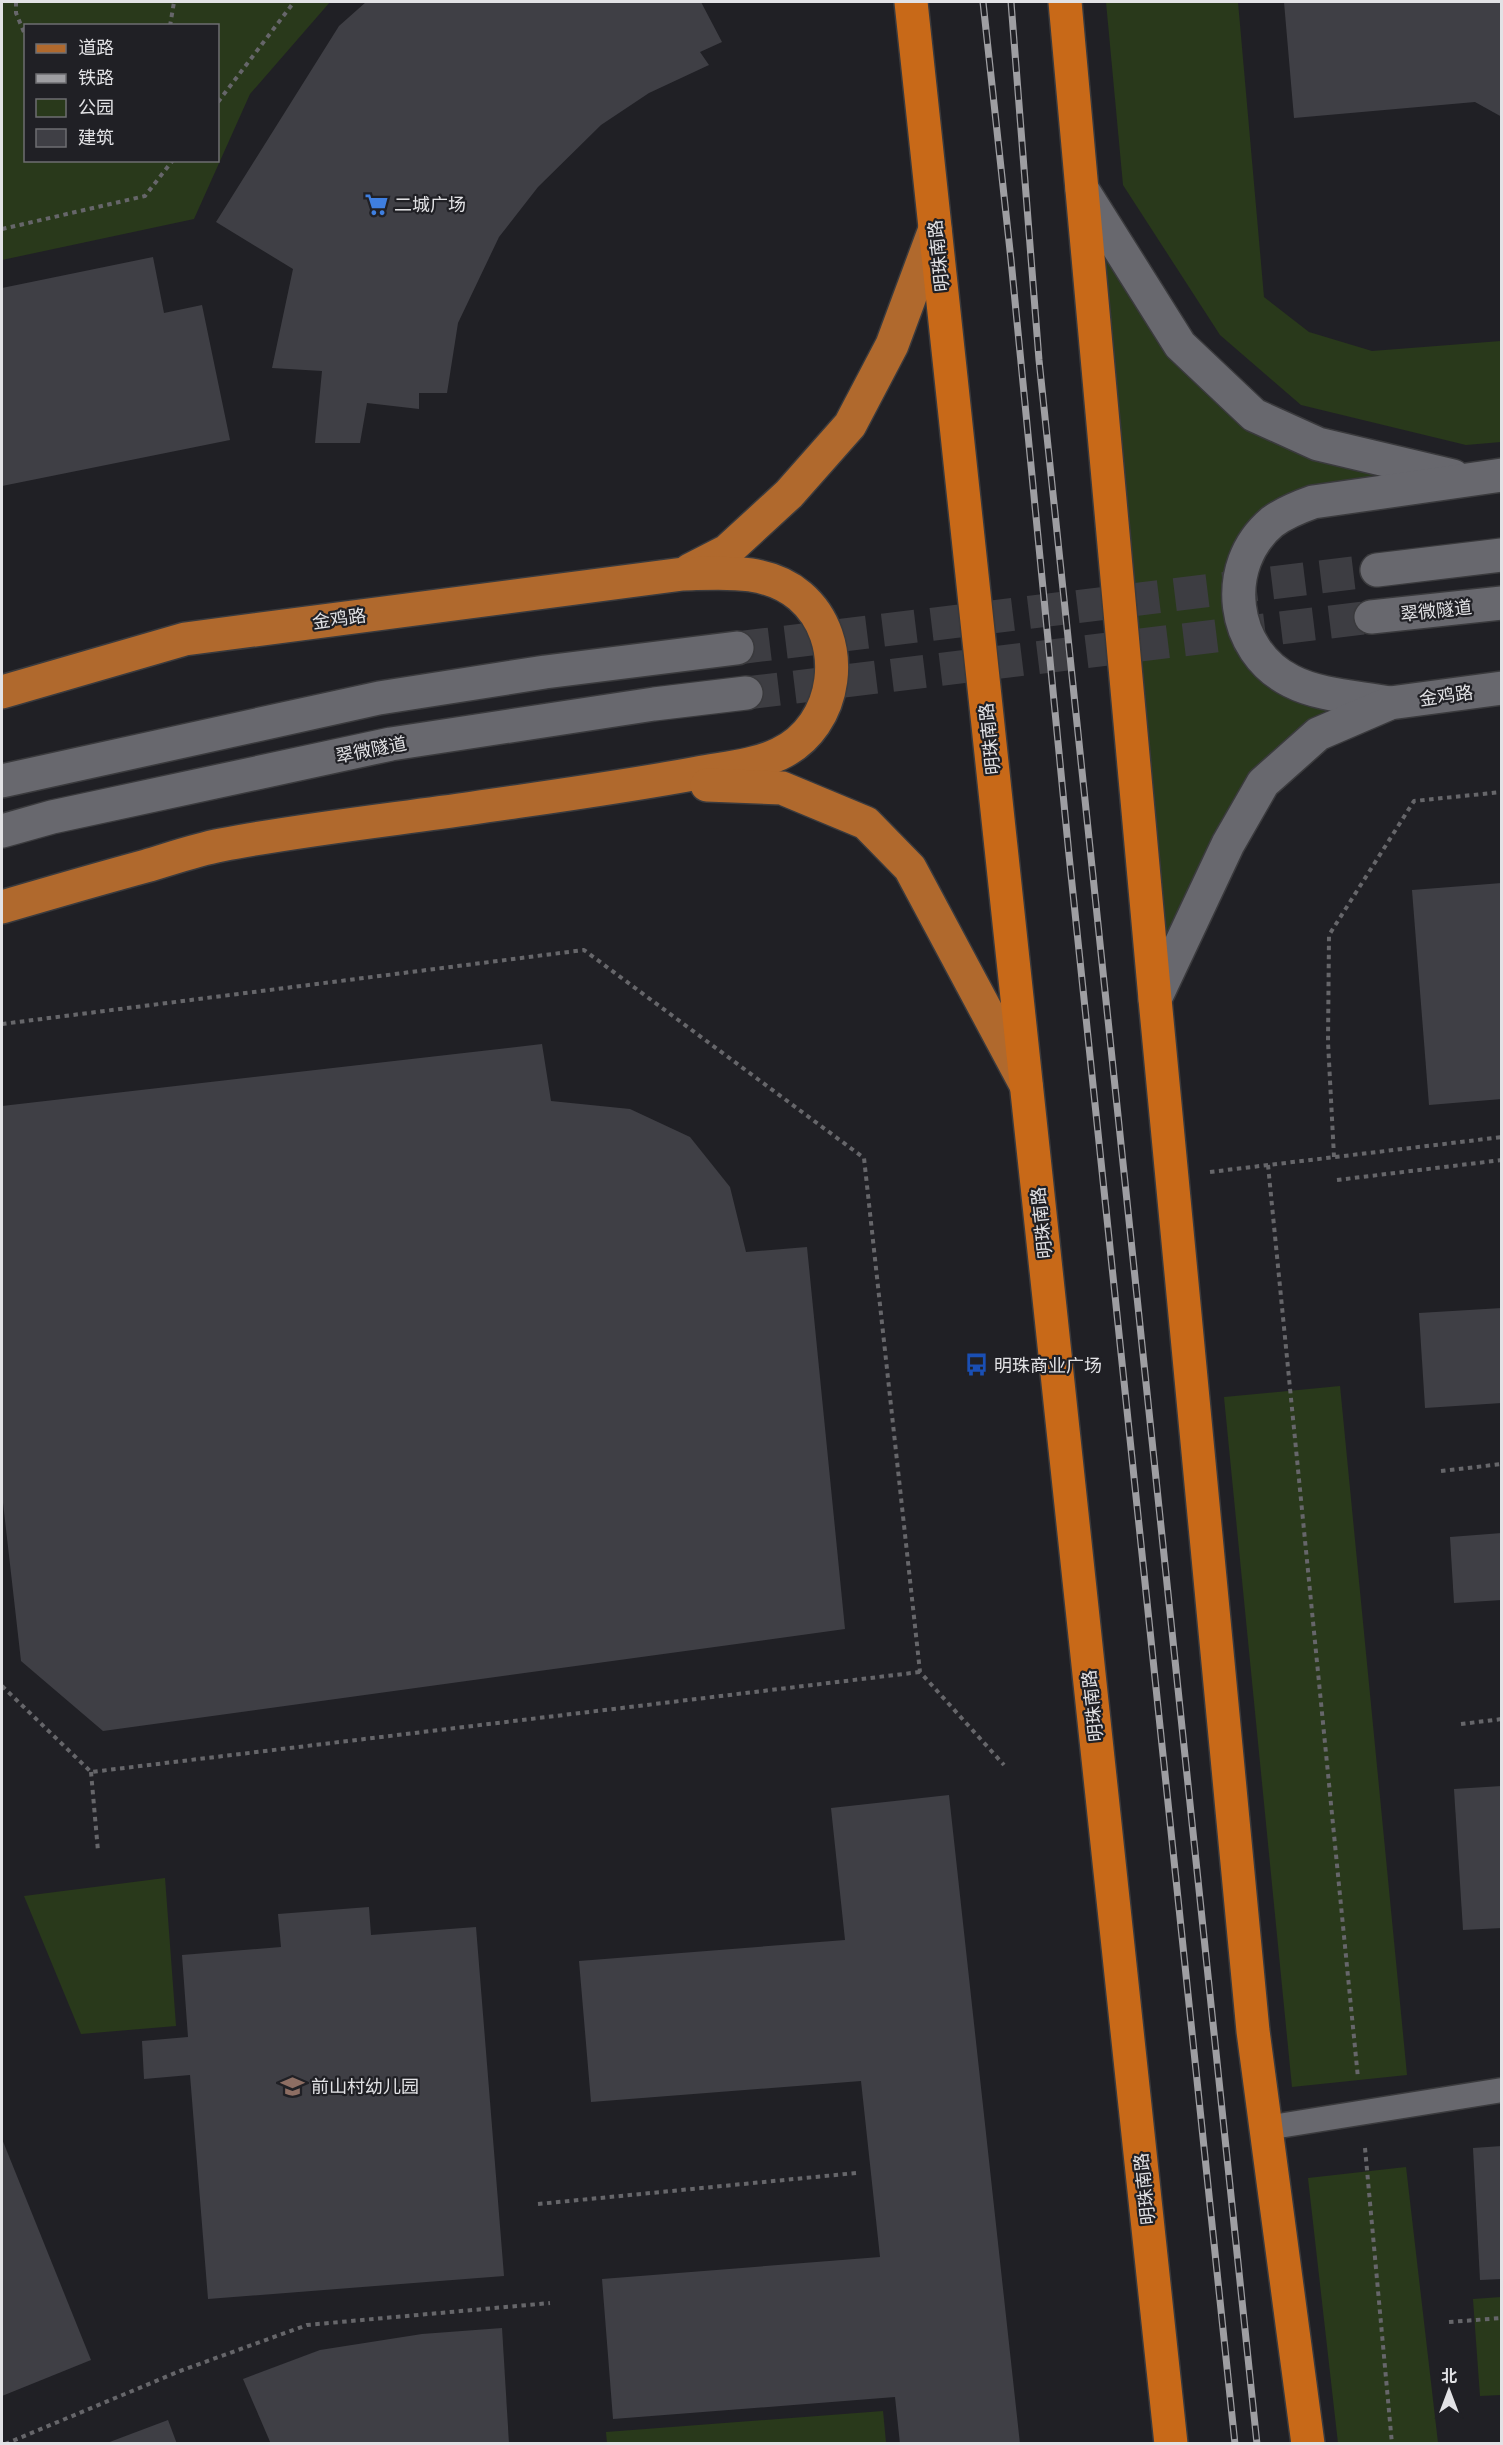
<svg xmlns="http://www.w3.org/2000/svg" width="1503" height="2445" font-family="'Playfair Display','Noto Sans SC',serif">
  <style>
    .green { fill: #29391b; fill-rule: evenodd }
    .building { fill: #3f3f45 }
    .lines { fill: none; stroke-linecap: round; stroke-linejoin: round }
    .secondary-tunnel { stroke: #3d3d42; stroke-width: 33; stroke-dasharray: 33 16; stroke-linecap: butt }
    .service-casing { stroke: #3a3a3d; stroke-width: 27 }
    .secondary-casing { stroke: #3a3a3d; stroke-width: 36 }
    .primary-casing { stroke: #3a3a3d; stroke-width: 36 }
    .trunk-casing { stroke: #3a3a3d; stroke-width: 36 }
    .path { stroke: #66666a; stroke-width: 4; stroke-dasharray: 4.5 4.5; stroke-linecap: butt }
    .service { stroke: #68686e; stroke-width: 24 }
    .secondary { stroke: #68686e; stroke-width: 33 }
    .primary { stroke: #b0692d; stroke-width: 33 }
    .trunk { stroke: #c86918; stroke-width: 33 }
    .rail-casing { stroke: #9e9ea2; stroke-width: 7 }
    .rail { stroke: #202025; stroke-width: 4.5; stroke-dasharray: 14; stroke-linecap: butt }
    .labels { text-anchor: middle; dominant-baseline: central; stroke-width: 4.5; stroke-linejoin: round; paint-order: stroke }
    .poi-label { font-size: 18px; fill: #e2e2e5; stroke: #202025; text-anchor: start }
    .street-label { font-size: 18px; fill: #e2e2e5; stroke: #202025 }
  </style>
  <rect width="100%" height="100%" fill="#202025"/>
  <g class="green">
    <path d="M2 2H330L250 94 194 219 2 260ZM26 26H218V160H26Z"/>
    <path d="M1106 2H1238L1264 297 1309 332 1372 351 1501 341V442L1466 445 1301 405 1220 335 1123 185Z"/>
    <path d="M1097 236 1243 422 1412 479 1243 532 1224 567V611L1241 652 1357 706 1306 723 1249 774 1161 962Z"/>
    <path d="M1340 1386 1407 2075 1292 2087 1224 1397Z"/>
    <path d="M165 1878 176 2026 81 2034 24 1896Z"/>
    <path d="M1406 2167 1438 2443H1338L1308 2178Z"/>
    <path d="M1501 2297V2395L1480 2396 1473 2299Z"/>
    <path d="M883 2411 886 2443H607L606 2432Z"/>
  </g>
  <g class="building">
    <path d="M366 2H701L722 42 700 52 709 65 649 93 601 125 538 187 499 237 458 323 447 393H419V409L367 403 360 443H315L322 371 272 368 293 269 216 222 339 26Z"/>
    <path d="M1284 2H1502V117L1475 102 1294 118Z"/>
    <path d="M153 257 164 313 202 305 230 440 2 486V288Z"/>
    <path d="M1502 883V1099L1429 1105 1412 890Z"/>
    <path d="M542 1044 551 1101 630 1109 690 1137 730 1187 746 1252 807 1247 845 1629 103 1731 21 1661 2 1494V1106Z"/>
    <path d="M1502 1308V1403L1425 1408 1419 1313Z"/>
    <path d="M1502 1533V1600L1454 1603 1450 1537Z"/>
    <path d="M1502 1786V1928L1463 1930 1454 1789Z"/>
    <path d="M949 1795 1020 2444H900L895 2397 613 2419 602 2279 880 2257 861 2081 591 2102 579 1961 845 1940 831 1808Z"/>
    <path d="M369 1907 371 1935 476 1927 504 2276 208 2299 190 2075 144 2079 142 2041 188 2037 182 1955 281 1947 278 1914Z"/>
    <path d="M2 2139 91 2360 2 2396Z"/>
    <path d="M1502 2146V2279L1480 2280 1473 2148Z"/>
    <path d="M502 2328 509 2444H271L243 2379 320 2350 422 2334Z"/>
    <path d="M168 2420 177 2444H107V2443Z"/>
  </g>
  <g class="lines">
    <g class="secondary-tunnel">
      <path d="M737 648 1377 570"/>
      <path d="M746 693 1371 617"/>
    </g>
    <defs>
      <path id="service" d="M1266 2128 1502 2090"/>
      <g id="secondary">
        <path d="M1082 189 1180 345 1254 415 1318 444 1453 476"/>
        <path d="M1377 570 1502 555"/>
        <path d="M1371 617 1502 603"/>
        <path d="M1390 703C1358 697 1320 696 1291 681 1231 651 1220 566 1272 522 1284 513 1299 507 1313 502L1502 475"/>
        <path d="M2 781 379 698 545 672 737 648"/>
        <path d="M2 831 52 817 391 744 654 704 746 693"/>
        <path d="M1155 999 1228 844 1263 783 1318 734 1390 703 1502 688"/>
      </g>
      <g id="primary">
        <path d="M690 570 727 551 789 494 850 425 892 345 935 229"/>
        <path d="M2 692 185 639 683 574C723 573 767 568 800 596 850 639 839 726 779 754 754 766 724 768 698 773 623 787 548 797 473 808 389 820 304 829 221 845 195 850 170 859 146 866 98 879 50 893 2 907"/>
        <path d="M707 785 782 788 866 823 910 868 1026 1085"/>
      </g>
      <g id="trunk">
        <path d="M911 2 1171 2444"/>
        <path d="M1065 2 1155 999 1253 2031 1308 2444"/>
      </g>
    </defs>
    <use href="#service" class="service-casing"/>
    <use href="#secondary" class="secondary-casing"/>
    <use href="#primary" class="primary-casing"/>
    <use href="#trunk" class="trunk-casing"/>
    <g class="path">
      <path d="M16 2V13L26 37"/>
      <path d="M170 26 174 2"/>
      <path d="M218 102 294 2"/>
      <path d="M2 229 145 196 173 160"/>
      <path d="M2 1024 584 950 864 1158 920 1672 1004 1765"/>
      <path d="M1334 1157 1328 1042 1329 935 1414 801 1502 792"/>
      <path d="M1268 1165 1358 2078"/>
      <path d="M1210 1172 1502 1137"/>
      <path d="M1337 1180 1502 1160"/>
      <path d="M1441 1471 1502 1464"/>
      <path d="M2 1686 91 1772 920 1672"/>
      <path d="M1461 1724 1502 1719"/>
      <path d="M91 1772 98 1851"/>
      <path d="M1365 2148 1392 2444"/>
      <path d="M538 2204 856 2173"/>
      <path d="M1449 2322 1502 2318"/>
      <path d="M5 2444 180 2371 307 2325 550 2303"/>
    </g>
    <use href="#service" class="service"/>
    <use href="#secondary" class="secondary"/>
    <use href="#primary" class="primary"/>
    <use href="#trunk" class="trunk"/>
    <defs>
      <g id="rail">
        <path d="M983 2 1011 260 1069 855 1235 2444"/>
        <path d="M1011 2 1039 360 1257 2444"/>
      </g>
    </defs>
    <use href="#rail" class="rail-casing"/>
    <use href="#rail" class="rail"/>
  </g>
  <defs>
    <symbol id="supermarket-bare" viewBox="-9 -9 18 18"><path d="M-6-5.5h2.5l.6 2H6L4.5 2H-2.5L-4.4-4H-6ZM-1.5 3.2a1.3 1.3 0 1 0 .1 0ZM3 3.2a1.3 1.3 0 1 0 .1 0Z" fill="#3f7fe0" stroke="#202025" stroke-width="2.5" paint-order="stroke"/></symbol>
    <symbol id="bus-bare" viewBox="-9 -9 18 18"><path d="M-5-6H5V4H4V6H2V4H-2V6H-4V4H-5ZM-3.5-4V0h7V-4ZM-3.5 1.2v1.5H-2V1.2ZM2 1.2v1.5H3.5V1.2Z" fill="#1a4fb4" stroke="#202025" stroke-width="2.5" paint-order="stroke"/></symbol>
    <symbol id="school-bare" viewBox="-9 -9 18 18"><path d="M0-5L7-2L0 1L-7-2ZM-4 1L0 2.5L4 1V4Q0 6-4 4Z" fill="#8d6e63" stroke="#202025" stroke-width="2.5" paint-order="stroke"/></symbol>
  </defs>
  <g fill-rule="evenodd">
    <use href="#supermarket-bare" x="360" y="188" width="33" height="33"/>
    <use href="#bus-bare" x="960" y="1348" width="33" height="33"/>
    <use href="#school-bare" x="276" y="2070" width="33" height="33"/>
  </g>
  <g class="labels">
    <g class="poi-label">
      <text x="394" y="204">二城广场</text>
      <text x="994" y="1365">明珠商业广场</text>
      <text x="311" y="2086">前山村幼儿园</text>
    </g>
    <g class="street-label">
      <text transform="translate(938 256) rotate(-96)">明珠南路</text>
      <text transform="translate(1436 610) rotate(-6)">翠微隧道</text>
      <text transform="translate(339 618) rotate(-8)">金鸡路</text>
      <text transform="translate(1446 695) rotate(-8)">金鸡路</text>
      <text transform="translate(989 739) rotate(-96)">明珠南路</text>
      <text transform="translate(371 749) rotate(-11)">翠微隧道</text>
      <text transform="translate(1041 1223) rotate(-96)">明珠南路</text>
      <text transform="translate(1092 1706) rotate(-96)">明珠南路</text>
      <text transform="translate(1144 2189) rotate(-96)">明珠南路</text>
    </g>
  </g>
  <rect width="1503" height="2445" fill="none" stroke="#e2e2e5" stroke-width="6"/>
  <rect x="24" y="24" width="195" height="138" fill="#202025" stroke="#6e6e72" stroke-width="1.5"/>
  <rect x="36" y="44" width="30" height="9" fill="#b0692d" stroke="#6e6e72" stroke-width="1.5"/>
  <text x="78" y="54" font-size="18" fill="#e2e2e5">道路</text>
  <rect x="36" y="74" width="30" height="9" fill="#9e9ea2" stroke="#6e6e72" stroke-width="1.5"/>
  <text x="78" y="84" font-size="18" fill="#e2e2e5">铁路</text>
  <rect x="36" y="99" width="30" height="18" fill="#29391b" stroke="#6e6e72" stroke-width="1.5"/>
  <text x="78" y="114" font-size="18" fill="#e2e2e5">公园</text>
  <rect x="36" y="129" width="30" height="18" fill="#3f3f45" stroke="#6e6e72" stroke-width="1.5"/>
  <text x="78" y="144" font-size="18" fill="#e2e2e5">建筑</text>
  <g transform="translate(1449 2391)" stroke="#202025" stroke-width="4.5" paint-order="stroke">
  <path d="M0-4.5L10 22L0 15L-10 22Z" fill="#e2e2e5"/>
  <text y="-9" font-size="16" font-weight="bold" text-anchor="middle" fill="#e2e2e5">北</text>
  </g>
</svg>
